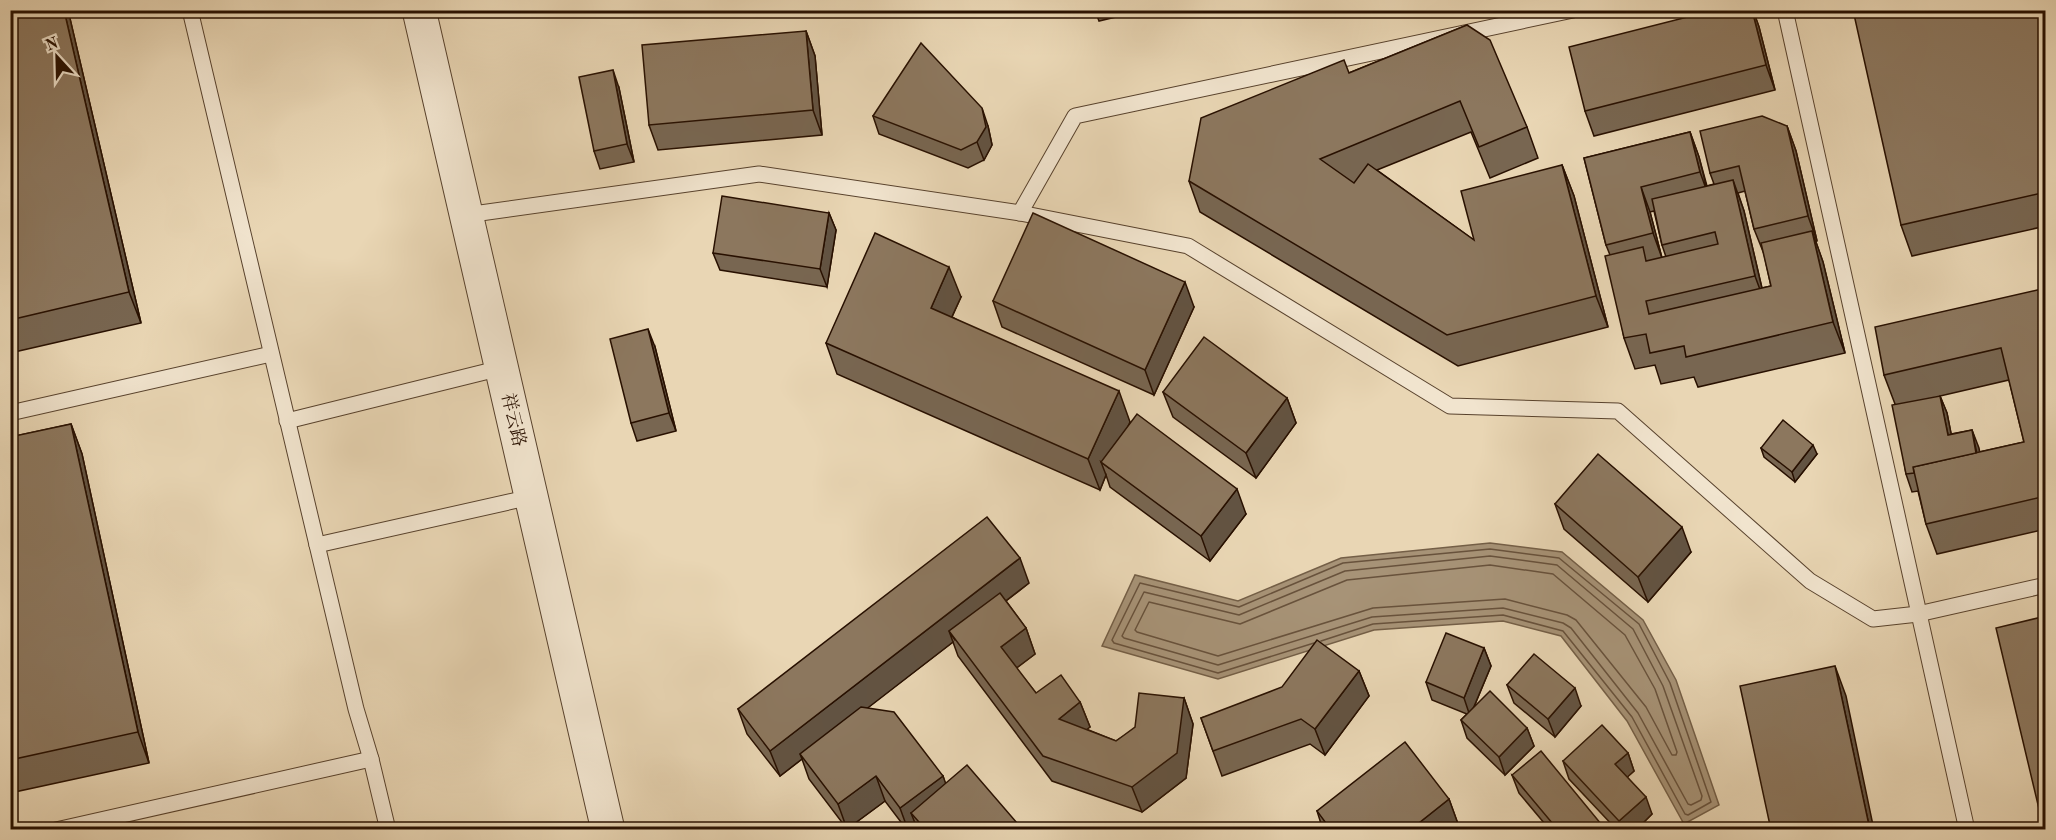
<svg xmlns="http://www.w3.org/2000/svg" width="2056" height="840" font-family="'Old Standard TT','Noto Serif SC',serif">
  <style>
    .water { fill: #a79377; stroke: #745f47; stroke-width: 1.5 }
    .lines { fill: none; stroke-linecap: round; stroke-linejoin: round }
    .shore { stroke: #68523c; stroke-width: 1.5 }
    .service-casing { stroke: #58422d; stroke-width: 17 }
    .tertiary-casing { stroke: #58422d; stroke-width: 35 }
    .service { stroke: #f1e4ce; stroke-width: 15 }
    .tertiary { stroke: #f1e4ce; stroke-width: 33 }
    .wall { fill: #786651; stroke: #281000; stroke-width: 1.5; fill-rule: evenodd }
    .shaded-wall { fill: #625342; stroke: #281000; stroke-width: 1.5 }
    .building { fill: #8c775e; stroke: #281000; stroke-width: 1.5 }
    .labels { text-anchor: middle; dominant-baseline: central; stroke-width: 4.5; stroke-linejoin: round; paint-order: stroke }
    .street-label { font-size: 18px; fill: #281000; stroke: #f1e4ce }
  </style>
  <rect width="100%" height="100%" fill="#e9d6b4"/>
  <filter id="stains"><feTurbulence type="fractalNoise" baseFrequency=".00333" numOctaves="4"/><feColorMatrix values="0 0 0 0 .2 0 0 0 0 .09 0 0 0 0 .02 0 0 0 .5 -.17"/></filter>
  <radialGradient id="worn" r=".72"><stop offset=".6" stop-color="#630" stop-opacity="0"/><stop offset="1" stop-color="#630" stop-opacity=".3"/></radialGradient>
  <path class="water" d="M1490 543 1562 552 1643 620 1676 680 1719 805 1684 824 1627 721 1561 636 1503 621 1374 630 1218 679 1102 646 1135 575 1238 601 1341 558Z"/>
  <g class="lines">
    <g class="shore">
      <path d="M1490 556 1557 565 1633 629 1663 686 1702 796 1701 800 1691 805 1688 804 1638 713 1571 628 1563 623 1503 608 1372 617 1218 665 1124 638 1122 636 1144 592 1239 615 1345 571Z"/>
      <path d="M1490 565 1553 574 1625 635 1655 689 1677 752 1676 755H1672L1646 707 1576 620 1567 615 1505 599 1373 608 1218 656 1137 632 1135 630 1149 602 1240 624 1347 580Z"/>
      <path d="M1314 643 1218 673 1114 643 1112 640 1140 583 1239 607 1343 563 1490 549 1559 558 1639 624 1670 683 1711 802 1688 815 1685 814 1632 717 1563 631 1503 615 1373 624 1321 641"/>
    </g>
    <defs>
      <g id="service">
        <path d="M190 10 356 709 371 759 388 830"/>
        <path d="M1785 10 1967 830"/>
        <path d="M1020 213 1075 116 1573 10"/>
        <path d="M466 215 759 174 1020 213 1188 246 1450 406 1618 411 1810 581 1873 619 1918 614 2046 585"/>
        <path d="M10 413 271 354"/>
        <path d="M287 421 501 368"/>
        <path d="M317 545 531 497"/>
        <path d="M56 830 371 759"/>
      </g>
      <path id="tertiary" d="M419 10 608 830"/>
    </defs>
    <use href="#service" class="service-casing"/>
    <use href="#tertiary" class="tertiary-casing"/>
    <use href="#service" class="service"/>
    <use href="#tertiary" class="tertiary"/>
  </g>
  <g class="wall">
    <path d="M10 10H68L141 323 10 353Z"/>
    <path d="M1095 10H1145L1099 21Z"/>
    <path d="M1715 10H1753L1759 27 1775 90 1594 136 1585 111Z"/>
    <path d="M2046 10V226L1912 256 1901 225Z"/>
    <path d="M1467 25 1527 127 1538 158 1490 178 1471 132 1377 170 1474 240 1562 165 1574 196 1608 327 1458 366 1200 212 1189 181 1349 73Z"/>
    <path d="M806 31 815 56 822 135 658 150 649 125Z"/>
    <path d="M619 88 634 162 600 169 594 151Z"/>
    <path d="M873 116 988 126 992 145 984 160 968 168 879 134Z"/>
    <path d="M1787 126 1796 151 1817 241 1816 242 1823 262 1845 353 1698 387 1694 377 1661 384 1655 365 1635 369 1624 338 1610 255 1606 245 1584 158 1690 132 1699 157 1707 186 1714 184 1710 173ZM1745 191 1754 229 1764 254 1771 286 1762 288 1744 211 1738 193ZM1654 211 1662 245 1666 257 1662 258 1650 212Z"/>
    <path d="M829 213 836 230 827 287 720 270 713 253Z"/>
    <path d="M2046 288V529L1937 554 1926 524 1918 491 1912 492 1906 474 1895 404 1884 375ZM2009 380 2024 442 1979 452 1972 430 1951 434 1947 413 1940 396Z"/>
    <path d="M961 297 952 317 1130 422 1128 427 1246 514 1210 561 1110 487 1106 475 1100 490 837 374 826 343Z"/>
    <path d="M993 301 1194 307 1154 395 1002 327Z"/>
    <path d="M655 347 676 431 637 441 631 423Z"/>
    <path d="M1163 392 1287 398 1296 423 1256 478 1173 417Z"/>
    <path d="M71 424 82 454 149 763 10 793V437Z"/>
    <path d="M1761 448 1817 454 1795 482 1764 457Z"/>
    <path d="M1555 504 1691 552 1648 602 1564 529Z"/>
    <path d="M1029 583 1006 601 1026 628 1035 654 1016 668 1036 693 1080 702 1090 727 1086 729 1116 741 1184 698 1193 724 1186 778 1142 812 1052 781 958 656 953 642 867 708 943 776 945 783 1023 830H917V828L914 830H907L885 801 847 829 809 779 802 759 780 776 747 734 738 709Z"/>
    <path d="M1484 648 1491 666 1474 707 1527 728 1534 746 1505 775 1467 738 1461 720 1467 714 1432 700 1426 682Z"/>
    <path d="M1359 671 1369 696 1325 755 1310 744 1222 776 1201 718Z"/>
    <path d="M1507 685 1581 706 1555 737 1514 703Z"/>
    <path d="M1628 753 1634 771 1627 777 1652 814 1636 830H1617L1569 779 1563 761Z"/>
    <path d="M1512 775 1606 830H1550L1519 793Z"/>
    <path d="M1449 799 1458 824 1451 830H1323L1317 811Z"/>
  </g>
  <g class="shaded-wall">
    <path d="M64 10H68L141 323 129 292Z"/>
    <path d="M1752 10H1753L1759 27 1775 90 1766 65Z"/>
    <path d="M806 31 815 56 822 135 813 110Z"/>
    <path d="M613 70 619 88 634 162 627 144Z"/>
    <path d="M982 108 988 126 992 145 984 160 977 142Z"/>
    <path d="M1787 126 1796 151 1817 241 1808 216Z"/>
    <path d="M1690 132 1699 157 1709 197 1700 172Z"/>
    <path d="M1562 165 1574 196 1608 327 1596 296Z"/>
    <path d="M1733 180 1744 211 1766 306 1755 276Z"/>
    <path d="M1641 187 1650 212 1662 258 1653 233Z"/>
    <path d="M829 213 836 230 827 287 820 269Z"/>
    <path d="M1812 231 1823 262 1845 353 1833 322Z"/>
    <path d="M949 267 961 297 942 338 931 308Z"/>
    <path d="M1185 282 1194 307 1154 395 1145 370Z"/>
    <path d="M648 329 655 347 676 431 669 413Z"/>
    <path d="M1119 391 1130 422 1109 468 1101 462 1106 475 1100 490 1088 459Z"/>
    <path d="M1940 396 1947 413 1955 453 1948 435Z"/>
    <path d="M1287 398 1296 423 1256 478 1246 453Z"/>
    <path d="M71 424 82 454 149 763 138 732Z"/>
    <path d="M1972 430 1979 448 1984 477 1978 459Z"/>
    <path d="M1813 445 1817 454 1795 482 1792 472Z"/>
    <path d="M1237 489 1246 514 1210 561 1201 536Z"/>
    <path d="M1682 527 1691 552 1648 602 1638 577Z"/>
    <path d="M1020 558 1029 583 955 640 949 631 953 642 803 758 800 754 802 759 780 776 770 751Z"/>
    <path d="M1026 628 1035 654 1010 673 1001 647Z"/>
    <path d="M1484 648 1491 666 1470 716 1464 698Z"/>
    <path d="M1835 666 1846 696 1874 830H1870Z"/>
    <path d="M1359 671 1369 696 1325 755 1315 729Z"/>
    <path d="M1575 688 1581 706 1555 737 1548 719Z"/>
    <path d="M1184 698 1193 724 1186 778 1142 812 1132 787Z"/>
    <path d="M1080 702 1090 727 1068 744 1059 719Z"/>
    <path d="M1527 728 1534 746 1505 775 1499 757Z"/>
    <path d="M1628 753 1634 771 1622 782 1615 764Z"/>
    <path d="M876 776 885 801 847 829 838 804Z"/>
    <path d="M943 776 952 801 911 813 917 828 914 830H908L900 808Z"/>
    <path d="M1646 797 1652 814 1636 830H1622L1619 821Z"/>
    <path d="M1449 799 1458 824 1451 830H1410Z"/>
  </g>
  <g class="building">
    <path d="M10 10H64L129 292 10 320Z"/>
    <path d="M1715 10H1752L1766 65 1585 111 1569 47Z"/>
    <path d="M1853 10H2046V192L1901 225Z"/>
    <path d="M1467 25 1490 40 1527 127 1479 147 1460 101 1320 159 1354 183 1368 164 1474 240 1461 191 1562 165 1596 296 1447 335 1189 181 1201 118 1344 60 1349 73Z"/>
    <path d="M806 31 813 110 649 125 642 45Z"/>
    <path d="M921 43 982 108 986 127 977 142 961 150 873 116Z"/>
    <path d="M613 70 627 144 594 151 579 77Z"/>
    <path d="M1762 116 1787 126 1808 216 1754 229 1739 166 1710 173 1700 131Z"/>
    <path d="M1690 132 1700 172 1641 187 1653 233 1606 245 1584 158Z"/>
    <path d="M1733 180 1755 276 1646 301 1649 314 1771 286 1761 243 1812 231 1833 322 1686 357 1684 346 1650 353 1646 334 1624 338 1605 256 1643 247 1646 261 1718 244 1715 232 1662 245 1652 199Z"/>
    <path d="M722 196 829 213 820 269 713 253Z"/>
    <path d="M1033 213 1185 282 1145 370 993 301Z"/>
    <path d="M875 233 949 267 931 308 1119 391 1088 459 826 343Z"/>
    <path d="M2046 288V496L1926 524 1913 467 2024 442 2001 348 1884 375 1875 327Z"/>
    <path d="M648 329 669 413 631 423 610 339Z"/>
    <path d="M1204 337 1287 398 1246 453 1163 392Z"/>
    <path d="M1940 396 1948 435 1972 430 1976 453 1913 467 1914 473 1906 474 1892 405Z"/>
    <path d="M1137 414 1237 489 1201 536 1101 462Z"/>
    <path d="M1783 420 1813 445 1792 472 1761 448Z"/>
    <path d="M71 424 138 732 10 760V437Z"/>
    <path d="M1598 454 1682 527 1638 577 1555 504Z"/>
    <path d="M987 517 1020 558 770 751 738 709Z"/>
    <path d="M1000 593 1026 628 1001 647 1036 693 1061 675 1080 702 1059 719 1116 741 1135 727 1139 693 1184 698 1177 753 1132 787 1043 756 949 631Z"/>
    <path d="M2046 616V830H2044L1996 628Z"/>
    <path d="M1446 633 1484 648 1464 698 1426 682Z"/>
    <path d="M1317 640 1359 671 1315 729 1301 719 1213 751 1201 718 1282 687Z"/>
    <path d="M1534 654 1575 688 1548 719 1507 685Z"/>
    <path d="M1835 666 1870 830H1771L1740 686Z"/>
    <path d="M1490 691 1527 728 1499 757 1461 720Z"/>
    <path d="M861 707 894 712 943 776 900 808 876 776 838 804 800 754Z"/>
    <path d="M1602 725 1628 753 1615 764 1646 797 1619 821 1563 761Z"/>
    <path d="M1405 742 1449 799 1410 830H1331L1317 811Z"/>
    <path d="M1541 751 1606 830H1558L1512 775Z"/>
    <path d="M967 765 1023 830H926L911 813Z"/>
    <path d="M1429 823 1434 830H1420Z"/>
  </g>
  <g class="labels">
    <g class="street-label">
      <text transform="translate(513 420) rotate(77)">祥云路</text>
    </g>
  </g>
  <rect width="2056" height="840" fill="none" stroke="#e9d6b4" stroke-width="36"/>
  <rect x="12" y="12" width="2032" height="816" fill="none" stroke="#281000" stroke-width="3"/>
  <rect x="18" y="18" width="2020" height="804" fill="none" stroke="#281000" stroke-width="1.5"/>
  <g transform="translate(57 57) rotate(338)" stroke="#f1e4ce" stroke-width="4.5" paint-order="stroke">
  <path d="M0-4.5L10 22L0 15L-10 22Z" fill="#281000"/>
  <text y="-9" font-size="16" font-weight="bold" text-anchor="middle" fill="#281000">N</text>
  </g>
  <rect width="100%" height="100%" filter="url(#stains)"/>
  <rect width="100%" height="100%" fill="url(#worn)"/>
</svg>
